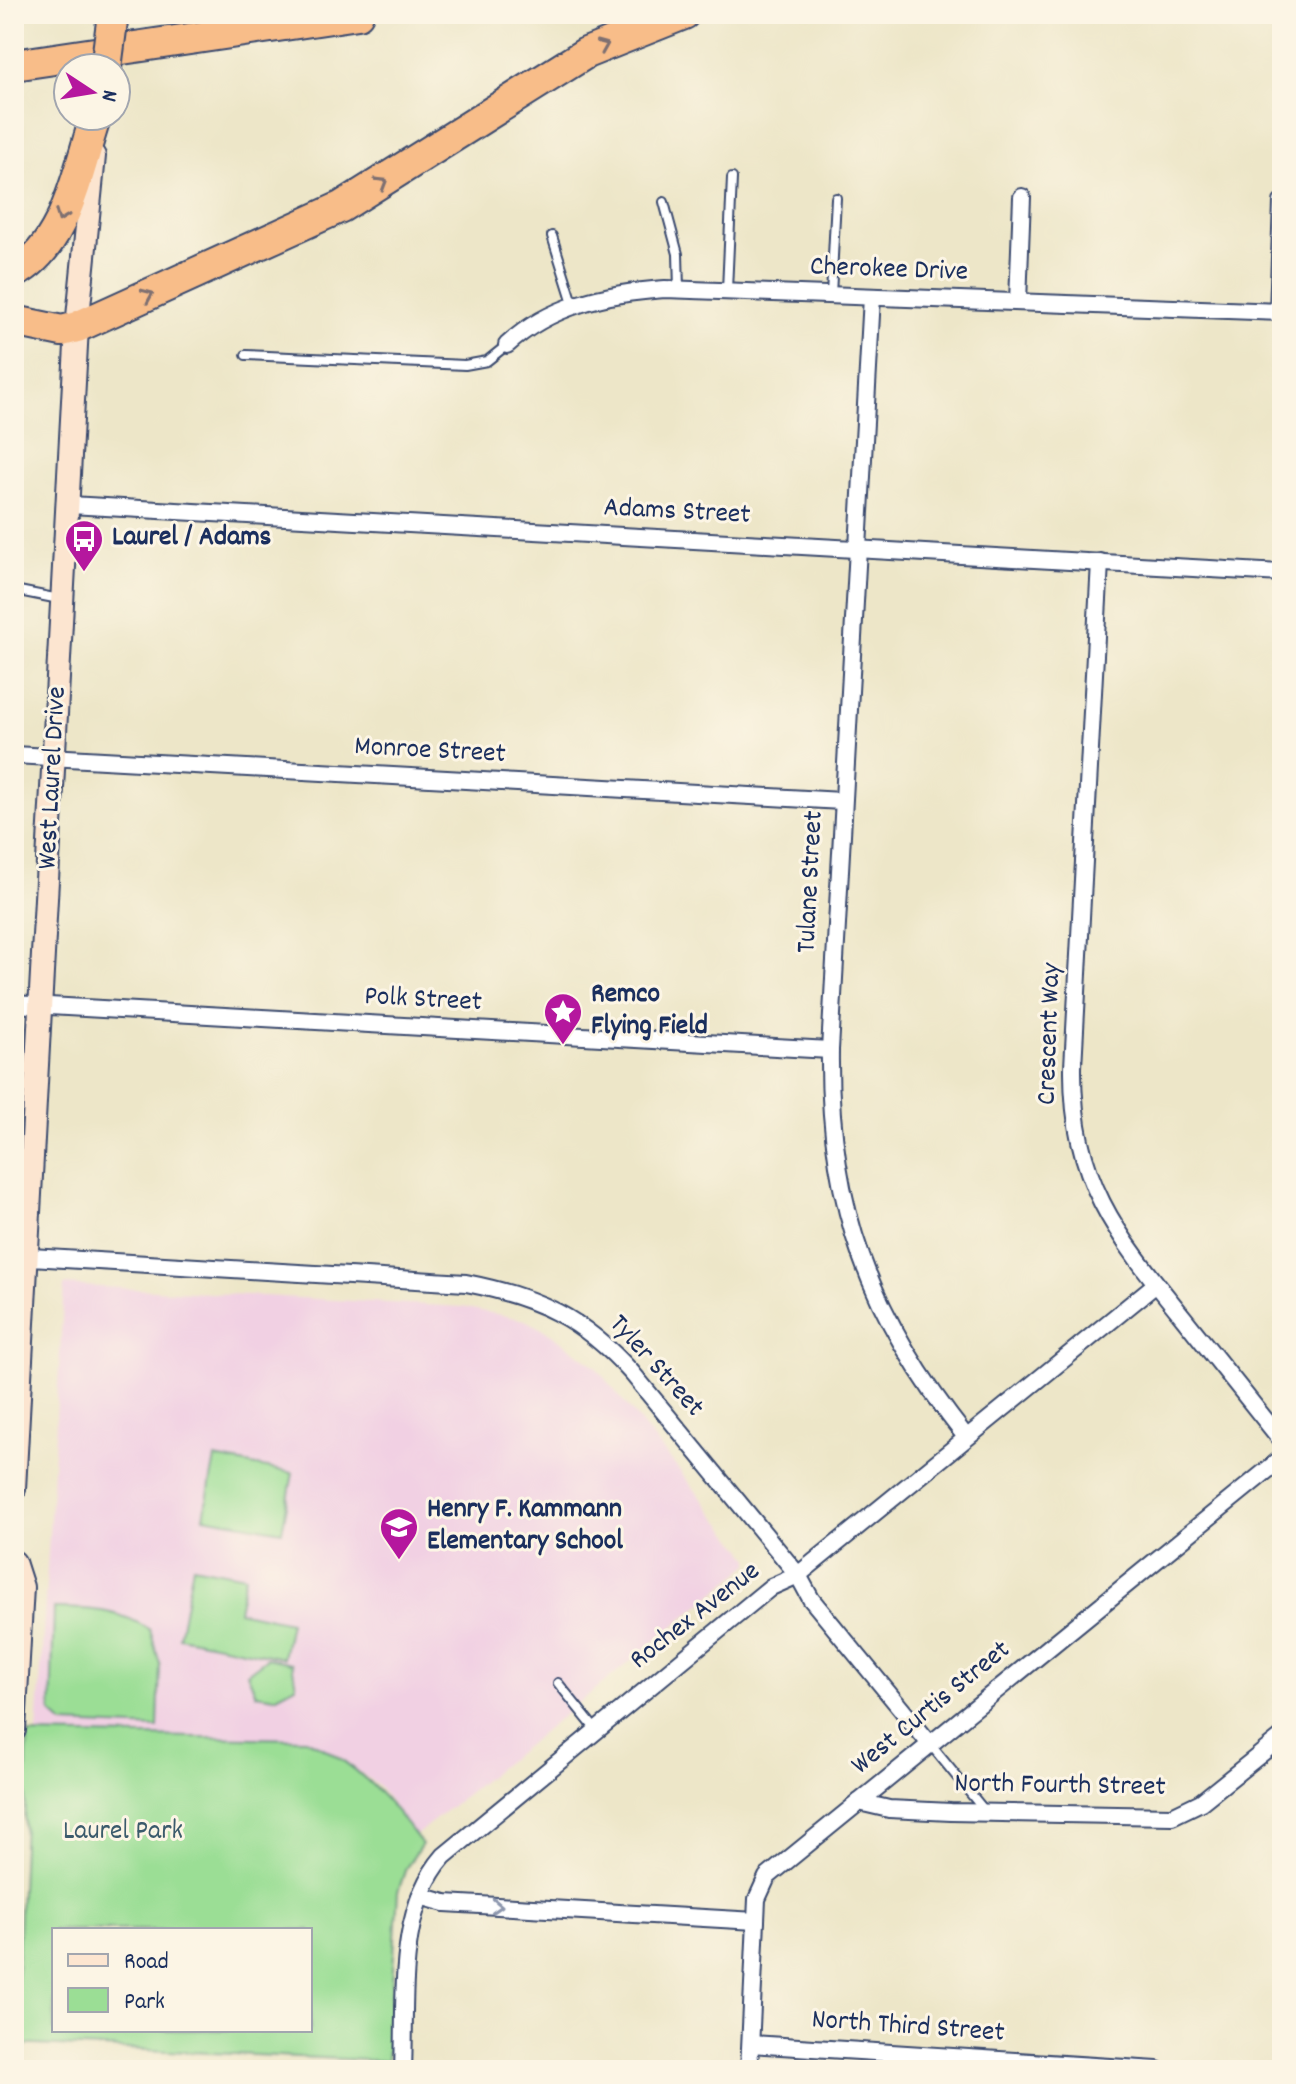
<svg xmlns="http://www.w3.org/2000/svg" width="1296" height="2084" font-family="Dekko,sans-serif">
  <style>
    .built { fill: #f1d0e3 }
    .green { fill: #9bde95; stroke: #5b867a; stroke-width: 2; fill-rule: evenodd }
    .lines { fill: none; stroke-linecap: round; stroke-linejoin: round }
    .lane-casing { stroke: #3a4a6e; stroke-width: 12 }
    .street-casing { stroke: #3a4a6e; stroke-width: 20 }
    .secondary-casing { stroke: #3a4a6e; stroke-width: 26 }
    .highway-casing { stroke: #3a4a6e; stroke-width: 34 }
    .lane { stroke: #fff; stroke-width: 8 }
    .street { stroke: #fff; stroke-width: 16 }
    .secondary { stroke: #fce5d0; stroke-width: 22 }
    .highway { stroke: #f8bd89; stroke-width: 30 }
    .highway-bridge-casing { stroke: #3a4a6e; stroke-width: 34; stroke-linecap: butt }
    .highway-bridge { stroke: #f8bd89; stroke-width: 30 }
    .oneway { stroke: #7e6f71 }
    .oneway2 { stroke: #8d97ae }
    .labels { text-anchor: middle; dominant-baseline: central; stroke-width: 6; stroke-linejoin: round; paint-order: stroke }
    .street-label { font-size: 28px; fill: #1b2f5e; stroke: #fcf5e5 }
    .poi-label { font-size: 28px; font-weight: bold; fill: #1b2f5e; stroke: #fcf5e5; text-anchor: start }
    .park-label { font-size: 28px; fill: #3b5b6c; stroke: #fcf5e5 }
  </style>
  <rect width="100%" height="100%" fill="#fcf5e5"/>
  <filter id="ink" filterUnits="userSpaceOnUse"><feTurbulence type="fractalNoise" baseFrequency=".0125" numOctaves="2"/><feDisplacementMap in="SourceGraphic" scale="16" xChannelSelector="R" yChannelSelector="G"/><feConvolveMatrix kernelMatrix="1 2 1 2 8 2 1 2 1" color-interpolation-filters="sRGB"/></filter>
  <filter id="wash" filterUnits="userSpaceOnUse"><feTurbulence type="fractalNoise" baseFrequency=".006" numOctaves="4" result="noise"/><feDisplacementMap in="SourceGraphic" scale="32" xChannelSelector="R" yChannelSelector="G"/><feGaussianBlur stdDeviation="1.8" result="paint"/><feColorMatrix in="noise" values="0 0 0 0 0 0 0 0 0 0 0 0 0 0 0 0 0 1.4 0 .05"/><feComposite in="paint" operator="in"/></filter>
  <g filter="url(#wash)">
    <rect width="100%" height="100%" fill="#ede6c8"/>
    <g class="built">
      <path d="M14 592 25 653 14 888Z"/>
      <path d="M64 1285 462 1307 525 1320 552 1334 595 1366 750 1558V1564L416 1835 378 1786 339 1756 306 1739 37 1734Z"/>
    </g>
    <g class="green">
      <path d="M215 1458 293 1473 282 1531 204 1517Z"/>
      <path d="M193 1566 245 1576 238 1611 290 1622 283 1658 179 1637Z"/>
      <path d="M54 1608C90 1609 119 1609 150 1630L160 1664 158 1728 63 1724 51 1713Z"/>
      <path d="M267 1658 292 1663 296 1686 275 1697 256 1694 247 1673Z"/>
      <path d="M28 1734 306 1739C358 1763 389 1800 422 1844L406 1868 398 1892 387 2061 14 2044ZM54 1930H310V2030H54Z"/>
    </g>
  </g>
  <g filter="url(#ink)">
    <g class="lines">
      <defs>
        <g id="lane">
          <path d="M664 202 678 254 679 289"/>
          <path d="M552 236 574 306"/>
          <path d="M727 290 732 178"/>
          <path d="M831 295 836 198"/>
          <path d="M246 355 465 365 487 361 507 345"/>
          <path d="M14 590 59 599"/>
          <path d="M558 1683 596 1730"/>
          <path d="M930 1744 984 1810"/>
        </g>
        <g id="street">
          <path d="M872 297 830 1050C828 1206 870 1316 966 1437"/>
          <path d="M1018 302 1022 197"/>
          <path d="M1278 312 1282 202"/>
          <path d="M507 345C550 305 608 293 665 289L1282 312"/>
          <path d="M70 505 1282 573"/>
          <path d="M1100 562 1073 1067C1072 1180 1115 1233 1183 1317 1216 1358 1249 1400 1282 1441"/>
          <path d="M14 755 842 801"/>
          <path d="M14 1004 830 1050"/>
          <path d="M14 1256 466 1283C538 1297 583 1318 632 1373L798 1575 811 1599 930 1744"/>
          <path d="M859 1802 889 1809 951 1812 1172 1816 1201 1802 1282 1737"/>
          <path d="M420 1896 445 1903 756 1921"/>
          <path d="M751 2044 1157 2070"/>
          <path d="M403 2070C406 2001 396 1911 444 1856L771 1587 798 1575 1156 1284"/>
          <path d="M749 2070 757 1899 767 1877 1282 1458"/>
        </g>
        <g id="secondary">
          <path d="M14 1489 77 327 94 156"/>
          <path d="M14 1562 22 1587 14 1730"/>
        </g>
        <g id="highway">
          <path d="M14 65 358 14"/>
          <path d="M14 273C67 246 78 168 96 116"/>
          <path d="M14 321 62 331 77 327 341 207 586 53 684 14"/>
        </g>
      </defs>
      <use href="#lane" class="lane-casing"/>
      <use href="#street" class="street-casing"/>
      <use href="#secondary" class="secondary-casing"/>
      <use href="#highway" class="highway-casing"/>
      <use href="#lane" class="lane"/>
      <use href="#street" class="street"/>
      <use href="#secondary" class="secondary"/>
      <use href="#highway" class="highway"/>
      <defs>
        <path id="highway-bridge" d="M106 68 113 14"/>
      </defs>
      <use href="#highway-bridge" class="highway-bridge-casing"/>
      <use href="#highway-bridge" class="highway-bridge"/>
    </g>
    <defs><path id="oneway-chevron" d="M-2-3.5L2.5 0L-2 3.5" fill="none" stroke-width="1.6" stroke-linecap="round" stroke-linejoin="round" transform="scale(2)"/></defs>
    <g class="oneway">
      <use href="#oneway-chevron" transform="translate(603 46) rotate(-23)"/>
      <use href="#oneway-chevron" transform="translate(382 183) rotate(-31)"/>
      <use href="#oneway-chevron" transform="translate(61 216) rotate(111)"/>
      <use href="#oneway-chevron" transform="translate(148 295) rotate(-24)"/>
    </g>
    <use class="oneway2" href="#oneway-chevron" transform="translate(497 1906) rotate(3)"/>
  </g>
  <defs>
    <symbol id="bus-pin" viewBox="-11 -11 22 30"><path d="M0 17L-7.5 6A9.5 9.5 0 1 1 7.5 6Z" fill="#b5179e" stroke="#fcf5e5"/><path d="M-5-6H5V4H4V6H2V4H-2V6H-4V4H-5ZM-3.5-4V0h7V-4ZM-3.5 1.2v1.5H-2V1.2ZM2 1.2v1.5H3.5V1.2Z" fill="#fff"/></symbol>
    <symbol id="sight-pin" viewBox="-11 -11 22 30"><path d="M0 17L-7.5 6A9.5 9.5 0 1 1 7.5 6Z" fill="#b5179e" stroke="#fcf5e5"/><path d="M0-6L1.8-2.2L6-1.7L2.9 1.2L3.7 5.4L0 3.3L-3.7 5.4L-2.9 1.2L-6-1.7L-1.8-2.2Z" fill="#fff"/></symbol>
    <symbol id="school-pin" viewBox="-11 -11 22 30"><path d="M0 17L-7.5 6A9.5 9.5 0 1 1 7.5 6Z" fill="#b5179e" stroke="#fcf5e5"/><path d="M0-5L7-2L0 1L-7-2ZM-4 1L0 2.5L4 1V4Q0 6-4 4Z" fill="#fff"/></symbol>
  </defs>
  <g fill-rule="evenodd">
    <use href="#bus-pin" x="62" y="517" width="44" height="60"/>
    <use href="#sight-pin" x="541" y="990" width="44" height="60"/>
    <use href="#school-pin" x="377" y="1505" width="44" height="60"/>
  </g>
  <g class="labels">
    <g class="street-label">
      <text transform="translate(889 271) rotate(2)">Cherokee Drive</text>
      <text transform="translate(677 513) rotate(3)">Adams Street</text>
      <text transform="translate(430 752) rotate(3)">Monroe Street</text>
      <text transform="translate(54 778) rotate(-87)">West Laurel Drive</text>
      <text transform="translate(812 882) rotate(-87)">Tulane Street</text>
      <text transform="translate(423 1001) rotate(3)">Polk Street</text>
      <text transform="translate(1051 1034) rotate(-88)">Crescent Way</text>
      <text transform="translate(655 1367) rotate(48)">Tyler Street</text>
      <text transform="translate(696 1617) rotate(-38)">Rochex Avenue</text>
      <text transform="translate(932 1709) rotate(-39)">West Curtis Street</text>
      <text transform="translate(1060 1787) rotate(1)">North Fourth Street</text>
      <text transform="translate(908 2028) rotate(4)">North Third Street</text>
    </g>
    <g class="poi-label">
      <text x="112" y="539">Laurel / Adams</text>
      <text x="591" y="996">Remco<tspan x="591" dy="32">Flying Field</tspan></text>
      <text x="427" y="1511">Henry F. Kammann<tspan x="427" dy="32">Elementary School</tspan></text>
    </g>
    <g class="park-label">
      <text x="123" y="1833">Laurel Park</text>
    </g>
  </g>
  <rect width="1296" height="2084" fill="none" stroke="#fcf5e5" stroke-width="48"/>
  <rect x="52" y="1928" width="260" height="104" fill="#fcf5e5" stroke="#a2a6af" stroke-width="2"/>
  <rect x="68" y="1954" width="40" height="12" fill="#fce5d0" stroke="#a2a6af" stroke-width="2"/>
  <text x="124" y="1968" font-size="24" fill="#1b2f5e">Road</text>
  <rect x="68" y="1988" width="40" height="24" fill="#9bde95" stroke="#a2a6af" stroke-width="2"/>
  <text x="124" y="2008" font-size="24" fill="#1b2f5e">Park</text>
  <g transform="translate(92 92) rotate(102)"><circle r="38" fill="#fcf5e5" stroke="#a2a6af" stroke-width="2"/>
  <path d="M0-6L14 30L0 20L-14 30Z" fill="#b5179e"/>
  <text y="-12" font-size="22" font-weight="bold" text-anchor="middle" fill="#1b2f5e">N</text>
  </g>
</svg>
